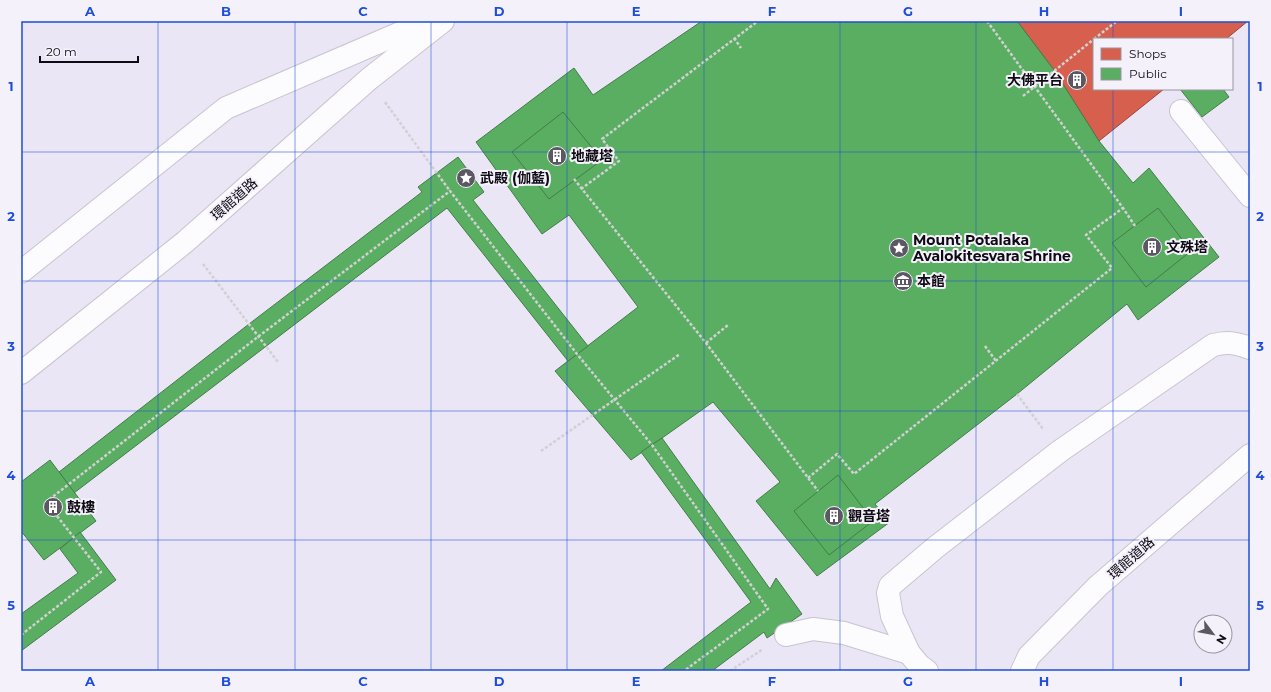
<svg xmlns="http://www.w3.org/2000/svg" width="1271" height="692" font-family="Montserrat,'Noto Sans TC',sans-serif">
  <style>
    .shops { fill: #d6604d; stroke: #9a463c }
    .public { fill: #5aae61; stroke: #437d4a }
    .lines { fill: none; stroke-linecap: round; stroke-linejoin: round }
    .minor-casing { stroke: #c8c4d0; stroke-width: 24 }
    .path { stroke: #d1d0d4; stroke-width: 2.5; stroke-dasharray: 3 2; stroke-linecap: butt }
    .minor { stroke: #fcfbfe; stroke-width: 22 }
    .grid { fill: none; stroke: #1d4ed8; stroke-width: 1; stroke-opacity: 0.55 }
    .labels { text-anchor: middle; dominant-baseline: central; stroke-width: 4; stroke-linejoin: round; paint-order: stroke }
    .poi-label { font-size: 14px; font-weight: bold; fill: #0e0b14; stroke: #f4f1fb; text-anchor: start }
    .street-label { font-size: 14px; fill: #0e0b14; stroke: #f4f1fb }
    .neatline { fill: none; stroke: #1d4ed8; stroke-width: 1.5 }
    .grid-label { font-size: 13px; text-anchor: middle; font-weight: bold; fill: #1d4ed8 }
  </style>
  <rect width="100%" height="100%" fill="#ebe6f5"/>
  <path class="shops" d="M1017 21H1248L1226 39H1094V89H1164L1099 141 1054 70Z"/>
  <g class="public">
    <path d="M702 21H1017L1054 70 1099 141 1133 183 1149 168 1219 257 1138 320 1127 304 1017 394 875 504 890 522 817 576 756 501 780 482 713 402 631 460 555 371 638 307 569 215 542 234 476 142 574 68 593 95Z"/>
    <path d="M1180 89H1223L1229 97 1202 117Z"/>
    <path d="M563 112 602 160 549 199 512 152Z"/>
    <path d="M458 157 484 192 473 200 588 346 568 361 447 208 74 493 59 472 249 324 422 192 418 187Z"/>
    <path d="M1158 208 1191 251 1146 287 1112 243Z"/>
    <path d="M662 438 770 589 776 578 802 614 767 638 764 632 712 671H661L751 602 641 452Z"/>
    <path d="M50 460 96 521 44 560 21 531V482Z"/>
    <path d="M838 475 873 521 829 555 794 511Z"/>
    <path d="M80 532 116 580 21 651V614L78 573 60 549Z"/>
  </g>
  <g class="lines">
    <defs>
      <g id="minor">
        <path d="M1181 111 1250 196"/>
        <path d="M21 272 226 108 428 21"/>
        <path d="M21 373 185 242 369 79 443 21"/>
        <path d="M786 635 813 629 844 633 909 653"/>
        <path d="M927 671 919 665 909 653 892 616 888 593 890 586 936 547 1060 451 1213 345C1228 341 1235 343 1250 348"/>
        <path d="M1022 671 1029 656 1098 586 1250 455"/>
      </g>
    </defs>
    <use href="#minor" class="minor-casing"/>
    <g class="path">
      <path d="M987 21 1123 208 1135 226"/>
      <path d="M734 38 741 48"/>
      <path d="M1094 39 1117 21"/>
      <path d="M1023 96 1094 39"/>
      <path d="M385 102 450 191"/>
      <path d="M574 179 706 343 818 491"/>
      <path d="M581 189 619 161 602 139 758 21"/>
      <path d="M203 264 278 362"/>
      <path d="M706 343 728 325"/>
      <path d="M985 346 996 361"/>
      <path d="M1017 394 1043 429"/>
      <path d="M541 451 680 354"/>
      <path d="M808 478 837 454 854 474 1112 268 1086 235 1123 208"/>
      <path d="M21 635 101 572 46 502 259 336 450 191 577 354 652 445 768 609 684 671"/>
      <path d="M730 671 763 649"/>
    </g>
    <use href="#minor" class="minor"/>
  </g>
  <path class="grid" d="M158 21V671M295 21V671M431 21V671M567 21V671M704 21V671M840 21V671M976 21V671M1113 21V39M1113 89V671M21 152H1250M21 281H1250M21 411H1250M21 540H1250"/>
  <defs>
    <symbol id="building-disc" viewBox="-11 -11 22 22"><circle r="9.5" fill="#5b5863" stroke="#f4f1fb"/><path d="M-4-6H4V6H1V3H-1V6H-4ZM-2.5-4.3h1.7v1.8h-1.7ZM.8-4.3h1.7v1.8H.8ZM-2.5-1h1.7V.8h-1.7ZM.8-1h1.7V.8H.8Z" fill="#fff"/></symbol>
    <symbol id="sight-disc" viewBox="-11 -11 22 22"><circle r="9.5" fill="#5b5863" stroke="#f4f1fb"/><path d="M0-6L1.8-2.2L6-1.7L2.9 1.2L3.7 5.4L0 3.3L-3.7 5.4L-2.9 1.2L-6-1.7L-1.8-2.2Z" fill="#fff"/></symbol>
    <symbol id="museum-disc" viewBox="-11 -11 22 22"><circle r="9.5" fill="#5b5863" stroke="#f4f1fb"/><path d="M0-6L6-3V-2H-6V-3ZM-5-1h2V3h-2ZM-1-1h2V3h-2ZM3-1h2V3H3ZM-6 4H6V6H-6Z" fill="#fff"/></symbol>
  </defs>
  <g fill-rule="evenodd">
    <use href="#building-disc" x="1066" y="69" width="22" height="22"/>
    <use href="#building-disc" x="546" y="145" width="22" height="22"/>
    <use href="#sight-disc" x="455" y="167" width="22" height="22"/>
    <use href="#building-disc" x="1141" y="236" width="22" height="22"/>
    <use href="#sight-disc" x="888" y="237" width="22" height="22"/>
    <use href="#museum-disc" x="892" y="270" width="22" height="22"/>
    <use href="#building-disc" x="42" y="496" width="22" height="22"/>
    <use href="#building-disc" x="823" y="505" width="22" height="22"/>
  </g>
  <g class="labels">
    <g class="poi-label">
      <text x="1063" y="80" text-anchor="end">大佛平台</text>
      <text x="571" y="156">地藏塔</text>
      <text x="480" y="178">武殿 (伽藍)</text>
      <text x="913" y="240">Mount Potalaka<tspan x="913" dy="16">Avalokitesvara Shrine</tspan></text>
      <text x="1166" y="247">文殊塔</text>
      <text x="917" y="281">本館</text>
      <text x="67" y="507">鼓樓</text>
      <text x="848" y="516">觀音塔</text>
    </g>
    <g class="street-label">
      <text transform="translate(234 199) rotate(-41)">環館道路</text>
      <text transform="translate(1131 558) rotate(-41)">環館道路</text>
    </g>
  </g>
  <rect width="1271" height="692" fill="none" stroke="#f4f1fb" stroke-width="44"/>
  <rect x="1093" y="38" width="140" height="52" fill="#f4f1fb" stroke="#98959f"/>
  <rect x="1101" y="48" width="20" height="12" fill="#d6604d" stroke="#98959f"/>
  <text x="1129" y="58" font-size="12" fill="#0e0b14">Shops</text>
  <rect x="1101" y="68" width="20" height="12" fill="#5aae61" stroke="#98959f"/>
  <text x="1129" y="78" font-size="12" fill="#0e0b14">Public</text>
  <g transform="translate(1213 634) rotate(122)"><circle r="19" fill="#f4f1fb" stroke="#98959f"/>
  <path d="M0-3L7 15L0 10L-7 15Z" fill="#5b5863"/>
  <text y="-6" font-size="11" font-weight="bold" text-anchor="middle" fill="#0e0b14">N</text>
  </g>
  <path d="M40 56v6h98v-6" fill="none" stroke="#0e0b14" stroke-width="2"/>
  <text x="46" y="56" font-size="12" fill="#0e0b14" stroke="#f4f1fb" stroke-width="3" paint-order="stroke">20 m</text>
  <rect x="22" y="22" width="1227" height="648" class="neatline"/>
  <g class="grid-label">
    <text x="90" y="16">A</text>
    <text x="226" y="16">B</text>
    <text x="363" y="16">C</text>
    <text x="499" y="16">D</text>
    <text x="636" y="16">E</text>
    <text x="772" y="16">F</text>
    <text x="908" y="16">G</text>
    <text x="1044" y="16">H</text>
    <text x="1181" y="16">I</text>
    <text x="11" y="91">1</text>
    <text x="1260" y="91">1</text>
    <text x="11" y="221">2</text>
    <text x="1260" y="221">2</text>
    <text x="11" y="351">3</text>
    <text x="1260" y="351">3</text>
    <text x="11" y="480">4</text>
    <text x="1260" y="480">4</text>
    <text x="11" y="610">5</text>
    <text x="1260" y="610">5</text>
    <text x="90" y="686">A</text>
    <text x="226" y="686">B</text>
    <text x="363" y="686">C</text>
    <text x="499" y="686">D</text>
    <text x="636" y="686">E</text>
    <text x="772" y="686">F</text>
    <text x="908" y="686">G</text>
    <text x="1044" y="686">H</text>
    <text x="1181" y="686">I</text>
  </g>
</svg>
